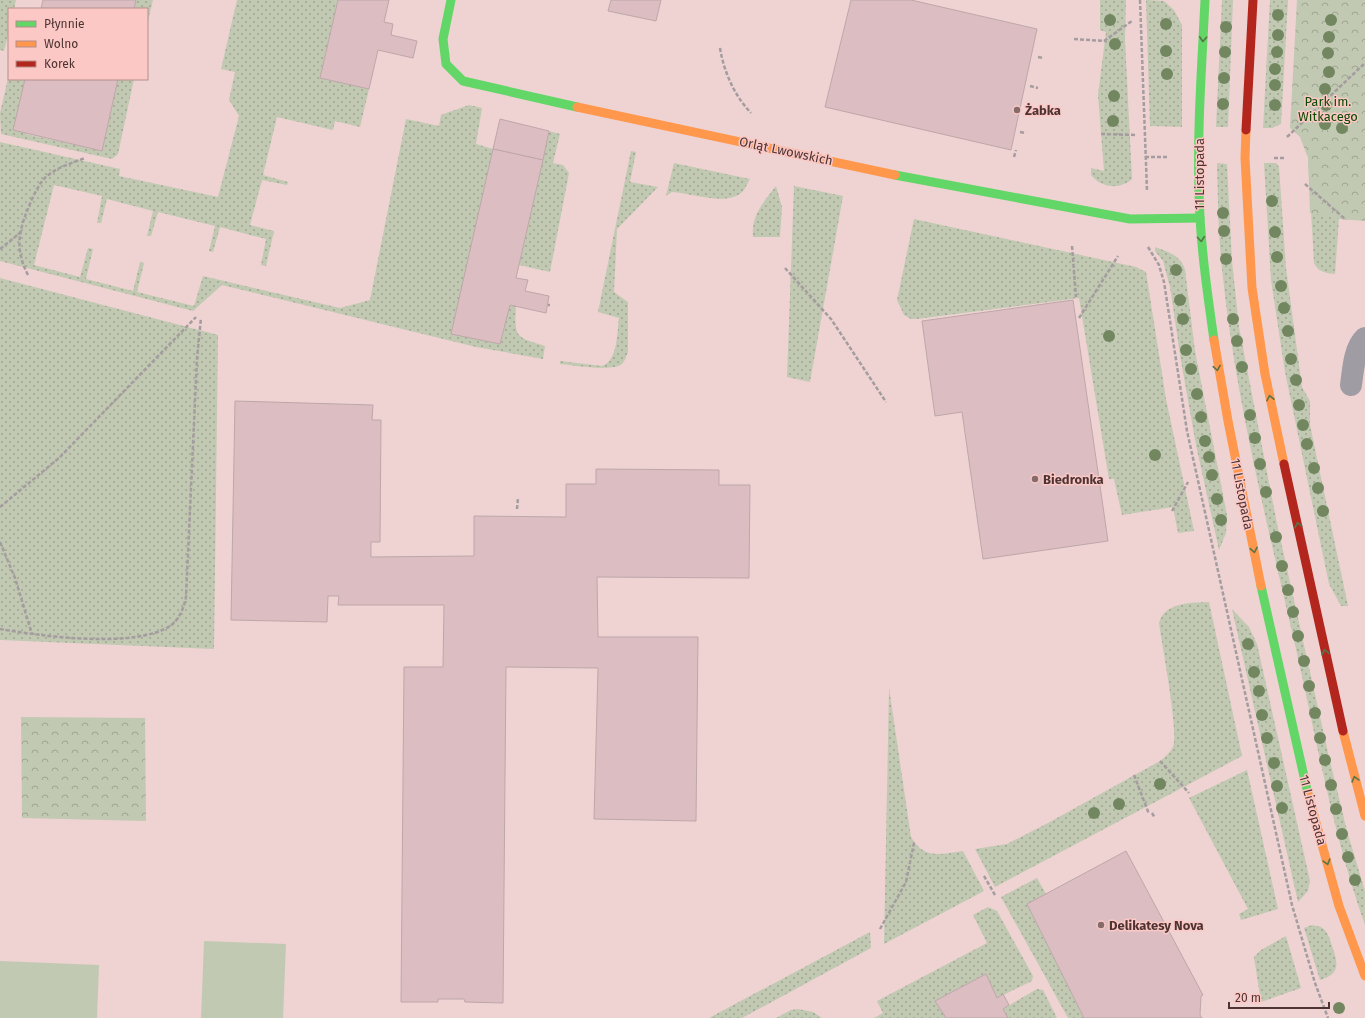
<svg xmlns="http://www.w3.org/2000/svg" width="1365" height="1018" font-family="'Fira Sans',sans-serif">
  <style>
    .grass { fill: url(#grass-dots) }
    .park { fill: url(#park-crowns) }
    .garden { fill: #c1c9b2 }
    .building { fill: #dbbdc2; stroke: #bea7a9 }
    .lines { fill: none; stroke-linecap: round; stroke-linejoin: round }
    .path { stroke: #a49c9f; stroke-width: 2.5; stroke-dasharray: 4 2; stroke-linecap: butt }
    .street { stroke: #9f9ca4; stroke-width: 22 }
    .fast { stroke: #63d668; stroke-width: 9 }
    .slow { stroke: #ff974d; stroke-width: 9 }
    .jam { stroke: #b3261e; stroke-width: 9 }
    .tree { fill: #728760 }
    .oneway { stroke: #567548 }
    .poi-dot { fill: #856c6b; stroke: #fbc8c5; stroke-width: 1.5 }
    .labels { text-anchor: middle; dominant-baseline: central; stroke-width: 3; stroke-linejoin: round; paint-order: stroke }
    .park-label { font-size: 13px; fill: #0c4902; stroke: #fbc8c5 }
    .poi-label { font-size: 13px; font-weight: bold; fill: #4d3433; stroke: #fbc8c5; text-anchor: start }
    .street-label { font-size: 13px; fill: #4d3433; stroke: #fbc8c5 }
  </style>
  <defs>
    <pattern id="grass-dots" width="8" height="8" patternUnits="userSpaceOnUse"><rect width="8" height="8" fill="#c1c9b2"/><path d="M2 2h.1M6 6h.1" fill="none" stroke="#9fa491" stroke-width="1.8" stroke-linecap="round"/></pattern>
    <pattern id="park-crowns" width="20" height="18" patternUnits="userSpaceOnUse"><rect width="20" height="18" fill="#c1c9b2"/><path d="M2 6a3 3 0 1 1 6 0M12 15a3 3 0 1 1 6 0" fill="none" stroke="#9fa491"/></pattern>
  </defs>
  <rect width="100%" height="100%" fill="#eed3d2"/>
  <g class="grass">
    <path d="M0 0H16L14 9H9V31L4 51 0 50Z"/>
    <path d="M136 0H153L147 25V9H134Z"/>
    <path d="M237 0H338L320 78 369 89 360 127 335 121 333 130 277 117 263 175 288 182 287 185 262 180 250 225 274 231 266 266 261 265 266 239 220 227 213 252 209 251 215 226 158 212 151 236H147L153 211 107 199 101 223H97L102 196 54 185 34 265 80 277 88 248 93 249 86 279 133 291 140 262 144 263 137 292 194 306 203 276 340 308 370 300 406 119 439 126 441 115 469 105 482 108 476 144 493 149 500 343 510 305 516 306C514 338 516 337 545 346L543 359 476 347 222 285 193 311 0 261V142L120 169 119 176 218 197 239 116 229 100 235 72 221 69Z"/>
    <path d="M1100 0H1126L1125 40 1132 179C1120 190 1101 188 1091 175V168L1104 171 1098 95 1106 32 1100 30Z"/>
    <path d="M1146 0 1164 1 1174 10 1182 25V127L1150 126Z"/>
    <path d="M1222 0H1233L1228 127H1216Z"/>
    <path d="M1270 0H1288L1281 124 1272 128H1263Z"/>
    <path d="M9 74V79H25L26 134 102 151 118 79H134L118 154 112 159 1 134 0 113Z"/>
    <path d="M549 131 560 134 553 163 563 165 569 173 550 272 519 265Z"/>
    <path d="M631 151 636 152 630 182 658 187 617 229 614 292 628 302V352C626 356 625 361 622 364 613 372 572 365 560 364V361L602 366C618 361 617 332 619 318L598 312Z"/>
    <path d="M1308 158 1365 221 1355 219H1339L1335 274C1326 273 1318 272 1314 263Z"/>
    <path d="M674 163 750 179C747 184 745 190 741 193 725 206 691 193 672 192L666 196Z"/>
    <path d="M1217 163 1227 164 1232 261 1239 327 1277 524 1329 757 1347 831 1365 891V925C1333 835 1317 742 1296 649 1267 523 1235 397 1222 269 1218 234 1218 198 1217 163Z"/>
    <path d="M1264 163H1276L1279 167 1286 268 1302 387 1310 401V425L1348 606H1341L1329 584 1285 372 1271 280Z"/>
    <path d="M776 186 782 207 780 237H753C751 215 763 203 776 186Z"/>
    <path d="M794 186 843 196 810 382 787 377Z"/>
    <path d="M914 219 1136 267 1146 272 1166 399 1194 531 1178 533 1173 507 1122 515 1114 479H1109L1079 298 917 319H911L904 315 897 300Z"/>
    <path d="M1155 247C1168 252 1181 255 1185 270L1195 351 1227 515 1226 533 1219 550 1196 445 1181 361 1170 287 1163 261 1155 251Z"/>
    <path d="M0 278 218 335 214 649 0 640Z"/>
    <path d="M1209 602 1242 756 995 887 975 849 1007 844 1048 823 1160 761C1165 757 1170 753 1173 747 1179 733 1162 645 1159 623 1165 602 1190 603 1209 602Z"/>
    <path d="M1232 609 1249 627 1257 644 1310 881 1308 891 1298 902Z"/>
    <path d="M889 688 911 837C924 860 941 854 963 851L984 891 884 944Z"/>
    <path d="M1247 770 1278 909 1241 920 1239 914 1248 909 1189 798Z"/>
    <path d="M1037 878 1046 894 1075 1001 1084 1018H1068L1001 897Z"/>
    <path d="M988 907 997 911 1033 976 1032 981 997 998 986 974 935 1001 946 1018H874L883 1013 877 1001 987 943 973 915Z"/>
    <path d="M1312 925C1314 926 1319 926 1321 927 1328 931 1330 939 1332 946 1338 963 1341 974 1320 980L1304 928Z"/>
    <path d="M870 932 871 948 742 1018H709Z"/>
    <path d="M1286 936 1301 988 1261 1002 1254 957 1261 950Z"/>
    <path d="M1037 989 1043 990 1057 1018H1008L1003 1009Z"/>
    <path d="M798 1009 813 1012 822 1018H776L791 1010Z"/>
  </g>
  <g class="park">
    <path d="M1297 0H1365V221L1339 219 1310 213 1308 158 1300 137 1290 128Z"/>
    <path d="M21 717 145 718 146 821 22 818Z"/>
  </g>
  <g class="garden">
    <path d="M204 941 286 944 283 1018H201Z"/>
    <path d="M0 961 99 965 97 1018H0Z"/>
  </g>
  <g class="building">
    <path d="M43 0H136L134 9H41Z"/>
    <path d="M338 0H389L384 22 393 24 391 35 417 41 413 58 378 50 369 89 320 78Z"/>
    <path d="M611 0H661L656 21 608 11Z"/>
    <path d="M851 0H911L1037 29 1011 150 825 107Z"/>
    <path d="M25 79H118L102 151 13 130Z"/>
    <path d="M500 119 549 131 543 160 493 149Z"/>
    <path d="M493 149 543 160 516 278 528 280 525 291 549 296 546 313 510 305 500 344 451 334Z"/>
    <path d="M1073 300 1108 541 983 559 962 412 935 416 922 321Z"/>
    <path d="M235 401 373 405 372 420H381L380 542H371V557L474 556V516L566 517V484H596V469L719 470V485H750L749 578 597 577 598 637H698L696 821 594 819 598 668 506 667 503 1003 465 1002 464 999H438V1002H401L404 667H443L444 605H338L339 596H328L327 622 231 620Z"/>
    <path d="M1126 851 1203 995 1201 996 1200 1015 1202 1018H1084L1027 904Z"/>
    <path d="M986 974 997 998 1003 994 1009 1005 1003 1009 1008 1018H946L935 1001Z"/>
  </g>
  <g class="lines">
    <g class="path">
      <path d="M1140 0 1147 191"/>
      <path d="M1074 39 1104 41 1132 21"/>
      <path d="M720 48C724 72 734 95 751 113"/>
      <path d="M1038 57 1044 58"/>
      <path d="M1030 86 1038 88"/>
      <path d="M1020 132 1026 133"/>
      <path d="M1101 134 1136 135"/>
      <path d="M1287 137 1365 63"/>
      <path d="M1014 157 1016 150"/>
      <path d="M1145 157H1169"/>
      <path d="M1274 158H1286"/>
      <path d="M1305 184 1345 219"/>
      <path d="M1072 246 1076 297"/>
      <path d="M1148 247 1159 265 1164 282 1187 431 1292 905 1315 983 1328 1018"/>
      <path d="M0 249 21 232"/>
      <path d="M785 268 831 319 886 402"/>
      <path d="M28 275C13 246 20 227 32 199 36 191 40 182 47 176 58 167 72 163 85 158"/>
      <path d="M548 305H550"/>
      <path d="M1079 318 1118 256"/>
      <path d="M0 507 59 458 196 317"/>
      <path d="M517 509 518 498"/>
      <path d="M1172 511 1188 482"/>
      <path d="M0 542 15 578 32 634"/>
      <path d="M0 629C41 636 134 649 170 626 179 620 184 608 186 597L197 358 201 318"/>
      <path d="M1160 761 1189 793"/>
      <path d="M1134 775 1149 814"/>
      <path d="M1152 813 1155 818"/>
      <path d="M984 876 995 895"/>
      <path d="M880 929 906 882 914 843"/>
    </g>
    <path class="street" d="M1351 385C1353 371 1354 348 1365 338"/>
    <g class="fast">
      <path d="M451 0 443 39 446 64 463 81 577 107"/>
      <path d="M1205 0C1202 64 1197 128 1199 192 1200 242 1207 291 1214 340"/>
      <path d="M895 175 1130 219 1200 218"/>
      <path d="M1261 586 1308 794"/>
    </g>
    <g class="slow">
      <path d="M577 107 895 175"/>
      <path d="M1246 130 1245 158 1252 288 1265 374 1284 464"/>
      <path d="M1214 340 1228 421 1261 586"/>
      <path d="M1343 731 1365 816"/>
      <path d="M1308 794 1339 906 1365 976"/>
    </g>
    <g class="jam">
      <path d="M1246 130 1253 0"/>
      <path d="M1284 464 1343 731"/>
    </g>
  </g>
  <g class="tree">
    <circle cx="1278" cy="15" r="6"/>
    <circle cx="1110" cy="20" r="6"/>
    <circle cx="1331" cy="20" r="6"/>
    <circle cx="1166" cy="24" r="6"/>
    <circle cx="1226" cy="27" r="6"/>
    <circle cx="1278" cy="35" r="6"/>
    <circle cx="1329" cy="37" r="6"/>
    <circle cx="1115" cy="44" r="6"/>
    <circle cx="1166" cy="51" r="6"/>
    <circle cx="1225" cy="52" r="6"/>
    <circle cx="1277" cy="52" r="6"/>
    <circle cx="1328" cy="53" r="6"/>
    <circle cx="1275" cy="69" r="6"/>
    <circle cx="1329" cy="72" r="6"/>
    <circle cx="1167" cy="74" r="6"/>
    <circle cx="1224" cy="78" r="6"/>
    <circle cx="1275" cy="85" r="6"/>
    <circle cx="1325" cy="89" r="6"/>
    <circle cx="1114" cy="96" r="6"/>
    <circle cx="1223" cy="104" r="6"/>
    <circle cx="1275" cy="105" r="6"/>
    <circle cx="1326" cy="105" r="6"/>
    <circle cx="1113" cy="121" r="6"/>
    <circle cx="1325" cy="124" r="6"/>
    <circle cx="1342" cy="128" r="6"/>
    <circle cx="1272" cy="201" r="6"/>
    <circle cx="1223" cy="213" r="6"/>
    <circle cx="1224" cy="231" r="6"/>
    <circle cx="1275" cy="232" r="6"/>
    <circle cx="1277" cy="257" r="6"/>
    <circle cx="1226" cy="259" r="6"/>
    <circle cx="1176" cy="270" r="6"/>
    <circle cx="1281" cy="286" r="6"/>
    <circle cx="1180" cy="300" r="6"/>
    <circle cx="1284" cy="308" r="6"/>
    <circle cx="1183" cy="319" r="6"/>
    <circle cx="1233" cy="319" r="6"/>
    <circle cx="1288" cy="331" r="6"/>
    <circle cx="1109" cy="336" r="6"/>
    <circle cx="1237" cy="341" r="6"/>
    <circle cx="1186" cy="350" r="6"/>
    <circle cx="1291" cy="359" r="6"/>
    <circle cx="1242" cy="367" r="6"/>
    <circle cx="1191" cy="369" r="6"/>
    <circle cx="1296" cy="380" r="6"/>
    <circle cx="1197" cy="394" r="6"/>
    <circle cx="1299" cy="405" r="6"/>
    <circle cx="1250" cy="415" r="6"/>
    <circle cx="1201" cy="417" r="6"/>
    <circle cx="1303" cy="425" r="6"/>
    <circle cx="1255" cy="438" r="6"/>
    <circle cx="1205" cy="441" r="6"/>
    <circle cx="1307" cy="444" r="6"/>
    <circle cx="1155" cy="455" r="6"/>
    <circle cx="1209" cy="457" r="6"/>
    <circle cx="1260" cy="464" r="6"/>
    <circle cx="1314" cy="468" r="6"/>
    <circle cx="1212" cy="475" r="6"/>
    <circle cx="1318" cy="488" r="6"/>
    <circle cx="1266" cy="492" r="6"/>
    <circle cx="1217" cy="499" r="6"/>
    <circle cx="1323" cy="511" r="6"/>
    <circle cx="1221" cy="520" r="6"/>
    <circle cx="1276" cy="537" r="6"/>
    <circle cx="1282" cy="566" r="6"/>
    <circle cx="1288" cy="590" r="6"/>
    <circle cx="1293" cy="612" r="6"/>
    <circle cx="1298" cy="636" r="6"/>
    <circle cx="1248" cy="644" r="6"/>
    <circle cx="1304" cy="661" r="6"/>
    <circle cx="1254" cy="672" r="6"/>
    <circle cx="1309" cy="686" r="6"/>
    <circle cx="1259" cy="691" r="6"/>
    <circle cx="1315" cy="713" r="6"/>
    <circle cx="1262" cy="715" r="6"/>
    <circle cx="1267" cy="738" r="6"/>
    <circle cx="1320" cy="738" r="6"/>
    <circle cx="1325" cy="760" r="6"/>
    <circle cx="1274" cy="763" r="6"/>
    <circle cx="1160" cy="784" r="6"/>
    <circle cx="1331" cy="785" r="6"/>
    <circle cx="1277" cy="786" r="6"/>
    <circle cx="1119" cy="804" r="6"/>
    <circle cx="1282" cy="808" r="6"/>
    <circle cx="1336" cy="809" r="6"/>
    <circle cx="1094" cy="813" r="6"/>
    <circle cx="1342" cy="834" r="6"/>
    <circle cx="1348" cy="857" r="6"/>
    <circle cx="1355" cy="880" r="6"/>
    <circle cx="1339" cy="1008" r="6"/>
  </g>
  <defs><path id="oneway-chevron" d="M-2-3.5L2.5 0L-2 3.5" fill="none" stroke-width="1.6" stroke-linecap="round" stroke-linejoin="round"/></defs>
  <g class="oneway">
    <use href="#oneway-chevron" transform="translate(1203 39) rotate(93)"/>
    <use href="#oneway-chevron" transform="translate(1201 239) rotate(85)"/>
    <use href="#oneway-chevron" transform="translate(1217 368) rotate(81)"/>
    <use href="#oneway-chevron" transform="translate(1270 398) rotate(-102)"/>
    <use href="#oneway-chevron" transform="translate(1298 525) rotate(-102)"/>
    <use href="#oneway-chevron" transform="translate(1254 550) rotate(79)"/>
    <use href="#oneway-chevron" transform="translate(1325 652) rotate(-102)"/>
    <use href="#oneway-chevron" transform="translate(1355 779) rotate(-105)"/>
    <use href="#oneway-chevron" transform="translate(1327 862) rotate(74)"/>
  </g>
  <g class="poi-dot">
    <circle cx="1017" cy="110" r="4"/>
    <circle cx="1035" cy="479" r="4"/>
    <circle cx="1101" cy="925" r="4"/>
  </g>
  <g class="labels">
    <g class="park-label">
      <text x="1328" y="101">Park im.<tspan x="1328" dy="15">Witkacego</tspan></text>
    </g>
    <g class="poi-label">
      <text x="1025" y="110">Żabka</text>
      <text x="1043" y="479">Biedronka</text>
      <text x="1109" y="925">Delikatesy Nova</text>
    </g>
    <g class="street-label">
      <text transform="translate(786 151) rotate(12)">Orląt Lwowskich</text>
      <text transform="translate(1199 174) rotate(-90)">11 Listopada</text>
      <text transform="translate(1242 494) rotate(79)">11 Listopada</text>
      <text transform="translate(1313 810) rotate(75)">11 Listopada</text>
    </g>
  </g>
  <rect x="8" y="8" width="140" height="72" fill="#fbc8c5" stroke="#b58d8b"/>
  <rect x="16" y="21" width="20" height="6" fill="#63d668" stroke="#b58d8b"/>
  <text x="44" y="28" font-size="12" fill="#4d3433">Płynnie</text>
  <rect x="16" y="41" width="20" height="6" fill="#ff974d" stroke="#b58d8b"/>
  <text x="44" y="48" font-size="12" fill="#4d3433">Wolno</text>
  <rect x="16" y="61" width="20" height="6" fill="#b3261e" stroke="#b58d8b"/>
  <text x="44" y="68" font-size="12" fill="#4d3433">Korek</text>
  <path d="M1229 1002v6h100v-6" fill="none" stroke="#4d3433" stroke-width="2"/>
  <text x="1235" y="1002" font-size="12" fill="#4d3433" stroke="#fbc8c5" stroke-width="3" paint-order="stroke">20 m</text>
</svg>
